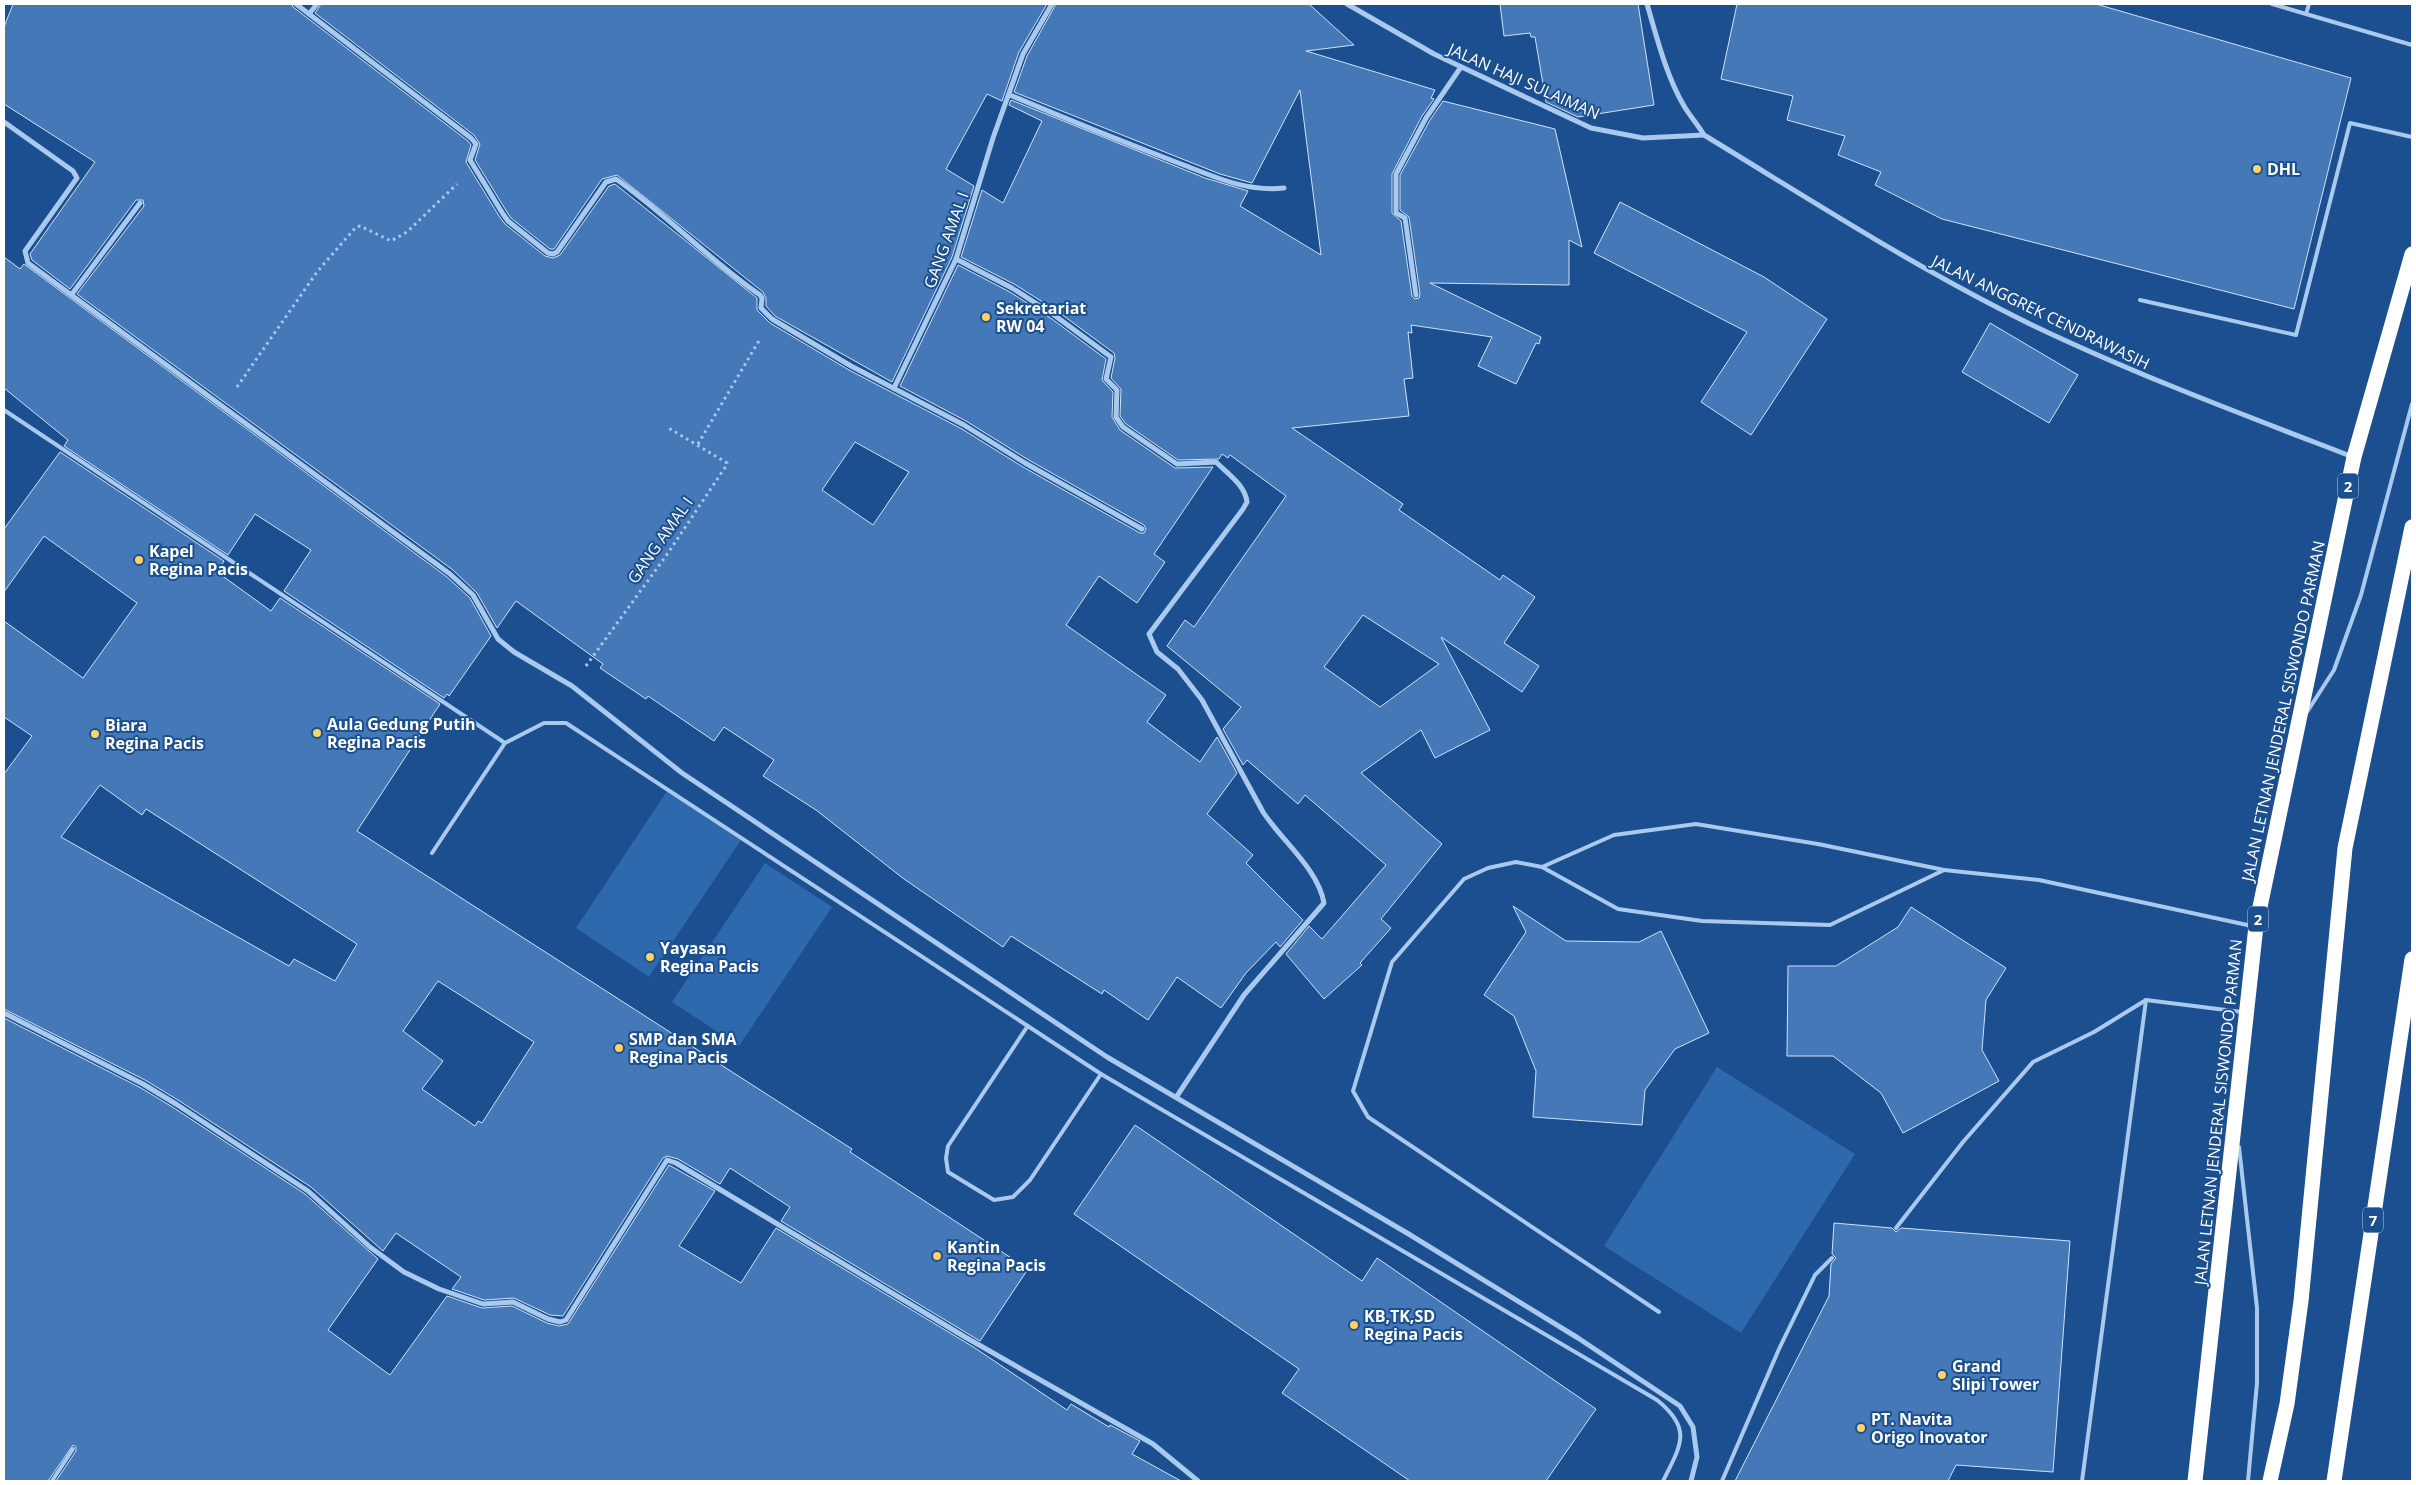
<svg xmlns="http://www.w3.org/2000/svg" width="2416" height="1485" font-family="'Open Sans',sans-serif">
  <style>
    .green { fill: #2e69ad }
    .building { fill: #4478b7; stroke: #cfe3fa; fill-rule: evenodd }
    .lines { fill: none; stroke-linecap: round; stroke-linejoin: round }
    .path { stroke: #a9c9ee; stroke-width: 3; stroke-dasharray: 2.5 4; stroke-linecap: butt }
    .lane { stroke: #a9c9ee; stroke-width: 4 }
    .street { stroke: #a9c9ee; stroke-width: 5 }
    .highway { stroke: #fff; stroke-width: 15 }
    .poi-dot { fill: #ffd166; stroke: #1b4f8f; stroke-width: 2 }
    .labels { text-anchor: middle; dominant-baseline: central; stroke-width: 4; stroke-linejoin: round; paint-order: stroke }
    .shield { fill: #1b4f8f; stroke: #bbcadd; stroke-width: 1 }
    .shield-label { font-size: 15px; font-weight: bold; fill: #fff }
    .street-label { font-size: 16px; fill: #fff; stroke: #1b4f8f }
    .poi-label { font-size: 16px; font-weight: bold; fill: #fff; stroke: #1b4f8f; text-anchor: start }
  </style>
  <rect width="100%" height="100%" fill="#1b4f8f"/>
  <g class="green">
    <path d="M667 791 741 840 649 977 576 928Z"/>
    <path d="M765 863 832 907 739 1046 672 1002Z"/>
    <path d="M1717 1067 1855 1154 1741 1333 1604 1246Z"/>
  </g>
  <g class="building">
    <path d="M13 4H292L293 7 468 141 471 145 466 162 499 216 505 224 545 256 553 258 560 255 609 186 615 184 757 298V310L770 323 849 370 962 429 1023 467 1140 533H1144L1146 529 1144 525 1027 459 966 421 900 386 958 265 1010 292 1052 319 1106 359 1102 380 1113 392 1112 417 1120 430 1175 468 1213 467 1154 554 1165 562 1137 603 1099 576 1066 625 1166 695 1147 722 1200 762 1217 737 1237 773 1207 814 1253 855 1246 863 1303 920 1280 947 1276 942 1246 973 1221 1008 1177 977 1148 1020 1104 990 1102 994 1011 936 1003 947 904 879 816 810 763 776 774 760 724 727 714 741 648 696 646 699 600 668 603 664 516 601 497 628 477 593 453 570 77 294 144 206 143 200H136L70 289 32 260 30 254 95 162 4 104V27ZM855 442 909 472 873 525 822 490Z"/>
    <path d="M321 4H1047L1019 52 1002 101 987 94 946 169 974 186 952 257 892 382 775 316 766 306V298L763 292 617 175 602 179 554 249H550L511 218 507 212 475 160 480 144 474 135 315 13Z"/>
    <path d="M1056 4H1309L1354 45 1306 51 1435 90 1431 98 1434 99 1422 116 1392 174V213L1401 221 1412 296 1415 299 1419 298 1420 294 1409 217 1400 210V175L1430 120 1443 101 1555 129 1582 247 1569 240V285L1430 283 1541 337 1539 344 1536 343 1516 384 1478 366 1492 337 1411 325 1412 333 1408 332 1413 378 1404 379 1409 416 1292 428 1403 504 1399 510 1500 580 1503 575 1535 597 1504 643 1539 666 1522 692 1441 637 1490 730 1435 758 1421 730 1361 773 1442 844 1381 919 1391 928 1360 963 1362 965 1324 999 1286 954 1309 926 1322 939 1386 865 1305 795 1298 804 1247 760 1243 765 1223 729 1241 707 1167 646 1185 620 1194 627 1286 496 1230 455 1228 458 1222 454 1219 459 1178 460 1126 424 1120 416 1121 389 1111 378 1115 358 1114 353 1057 311 1014 284 961 257 982 190 1003 203 1042 121 1009 105 1011 100 1205 178 1248 191 1240 206 1321 255 1300 90 1252 183 1220 174 1014 92 1027 56ZM1363 615 1439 664 1380 707 1324 667Z"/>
    <path d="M1500 4H1638L1654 105 1578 117 1546 102 1535 37H1531L1530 33 1504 36Z"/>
    <path d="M1737 4H2096L2351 78 2294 309 1942 219 1875 185 1881 172 1838 155 1845 136 1787 120 1793 96 1721 79Z"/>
    <path d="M1620 202 1764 277 1827 319 1751 435 1701 402 1747 332 1594 253Z"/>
    <path d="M4 257 20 269 24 264 447 577 470 598 491 636 449 696 447 694 444 698 284 591 311 550 255 514 228 555 64 446 68 440 4 388Z"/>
    <path d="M1990 323 2078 375 2049 423 1962 372Z"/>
    <path d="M60 452 224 561 217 572 271 611 280 598 440 704 357 831 852 1149 850 1152 1028 1269 980 1341 781 1221 790 1207 730 1168 720 1184 678 1159 667 1156 663 1158 563 1316 550 1315 514 1298 484 1300 452 1289 461 1277 396 1233 383 1251 311 1187 178 1100 145 1080 4 1009V774L32 736 4 717V621L83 678 137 603 44 536 4 592V529ZM100 785 142 815 146 809 357 944 335 981 294 959 289 966 61 837ZM438 981 534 1042 482 1123 478 1121 475 1126 422 1089 443 1061 403 1031Z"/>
    <path d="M1513 906 1566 941 1639 942 1661 931 1709 1033 1675 1049 1645 1090 1642 1125 1533 1117 1536 1071 1514 1016 1484 995 1526 932Z"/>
    <path d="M1911 907 2006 968 1986 1000 1982 1050 1999 1081 1903 1133 1881 1093 1833 1056H1787L1788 966H1836L1898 927Z"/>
    <path d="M4 1018 141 1088 174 1108 305 1194 378 1259 328 1330 390 1375 447 1296 482 1308 512 1306 547 1323 559 1326 568 1324 669 1165 715 1191 679 1246 741 1283 776 1228 975 1348 1067 1410 1071 1404 1109 1427 1110 1425 1140 1441 1132 1454 1181 1481H56L76 1451V1447L73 1445 48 1481H4Z"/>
    <path d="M1135 1125 1362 1281 1377 1258 1596 1409 1546 1481H1410L1282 1393 1299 1369 1074 1214Z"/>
    <path d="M1834 1223 1892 1228 1896 1232 1901 1228 2070 1241 2053 1472 1956 1465 1948 1481H1735L1829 1296 1831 1264 1836 1258 1832 1254Z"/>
  </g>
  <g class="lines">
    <g class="path">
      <path d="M237 387 317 272 356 227 360 226 391 241 407 232 457 184"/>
      <path d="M698 444 760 339"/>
      <path d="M586 666 668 553 726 466 727 463 667 427"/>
    </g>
    <g class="lane">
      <path d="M2272 4 2306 14"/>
      <path d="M2309 4 2306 14 2412 45"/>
      <path d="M2140 300 2296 335 2350 123 2412 137"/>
      <path d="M4 410 505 743"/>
      <path d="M2307 712 2334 670 2361 595 2412 404"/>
      <path d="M432 853 505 743 544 723H566L1101 1074 1657 1400C1693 1429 1681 1445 1663 1481"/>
      <path d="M1542 867 1614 835 1696 824 1818 844 1944 870 2039 880 2252 926"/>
      <path d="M1027 1027 948 1146 946 1158 948 1172 994 1200 1013 1197 1030 1180 1101 1074"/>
      <path d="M2239 1147 2257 1308V1383L2248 1481"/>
      <path d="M1896 1228 1963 1142 2033 1062 2094 1032 2146 1000"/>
      <path d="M1659 1312 1368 1117 1353 1091 1392 962 1464 879 1488 868 1516 862 1542 867 1618 909 1702 921 1830 925 1944 870"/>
      <path d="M52 1481 73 1449"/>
      <path d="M1722 1481 1779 1349 1815 1275 1832 1258"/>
      <path d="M2082 1481 2146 1000 2242 1012"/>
    </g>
    <g class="street">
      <path d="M296 4 471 138 476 144 470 160 503 214 508 221 548 253 553 254 557 252 606 182 616 179C666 214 709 260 760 295L762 298 761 308 772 319 851 366 964 425 1025 463 1142 529"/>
      <path d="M1347 4 1434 54 1591 128 1643 138 1704 135"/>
      <path d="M1647 4C1657 38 1666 75 1684 106 1690 116 1698 125 1704 135 1811 200 1916 268 2028 323 2134 374 2244 415 2353 457"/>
      <path d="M309 14 317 4"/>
      <path d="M1010 95C1066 119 1123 142 1181 164 1215 177 1246 192 1284 188"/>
      <path d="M4 122 73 171 77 178 25 251 28 263 450 574 473 595 498 639 514 652 572 686 682 773 1107 1057 1407 1233 1578 1338 1680 1406 1693 1427 1697 1457 1691 1481"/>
      <path d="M956 259 1012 288 1054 315 1111 357 1106 379 1117 390 1116 417 1123 427 1177 464 1216 462C1228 474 1245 485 1247 502L1243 509 1149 634 1157 652 1178 669 1202 700 1263 812C1282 841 1318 869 1324 903L1244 995 1177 1096"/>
      <path d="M72 294 140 203"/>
      <path d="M1416 295 1405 218 1396 213V174L1426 118 1461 67"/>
      <path d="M894 388 956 259 993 138 1023 54 1052 4"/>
      <path d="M4 1013 143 1084 176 1104 308 1191 370 1247 404 1272 439 1289 483 1304 513 1302 548 1319 560 1322 566 1320 667 1160 676 1163 965 1337 1153 1444 1198 1481"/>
    </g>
    <g class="highway">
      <path d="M2195 1481 2256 926 2354 457 2412 254"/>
      <path d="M2270 1481 2287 1404 2301 1301 2345 848 2412 527"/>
      <path d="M2334 1481 2412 959"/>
    </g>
  </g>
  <g class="poi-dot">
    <circle cx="2257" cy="169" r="5"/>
    <circle cx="986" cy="317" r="5"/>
    <circle cx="139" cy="560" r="5"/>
    <circle cx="317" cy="733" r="5"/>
    <circle cx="95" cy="734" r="5"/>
    <circle cx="650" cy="957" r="5"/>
    <circle cx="619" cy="1048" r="5"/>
    <circle cx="937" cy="1256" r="5"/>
    <circle cx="1354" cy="1325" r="5"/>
    <circle cx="1942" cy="1375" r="5"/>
    <circle cx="1861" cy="1428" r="5"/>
  </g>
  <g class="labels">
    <g class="shield">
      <rect x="2338" y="473.5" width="20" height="25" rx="4"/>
      <rect x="2248" y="906.5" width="20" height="25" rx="4"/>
      <rect x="2363" y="1207.5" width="20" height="25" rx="4"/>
    </g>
    <g class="shield-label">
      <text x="2348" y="486">2</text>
      <text x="2258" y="919">2</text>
      <text x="2373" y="1220">7</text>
    </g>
    <g class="street-label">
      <text transform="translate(1524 81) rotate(24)">JALAN HAJI SULAIMAN</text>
      <text transform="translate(946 240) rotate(-70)">GANG AMAL I</text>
      <text transform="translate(2041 312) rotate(26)">JALAN ANGGREK CENDRAWASIH</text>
      <text transform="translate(660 540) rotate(-55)">GANG AMAL I</text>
      <text transform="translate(2283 711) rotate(-78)">JALAN LETNAN JENDERAL SISWONDO PARMAN</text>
      <text transform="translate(2218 1112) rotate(-84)">JALAN LETNAN JENDERAL SISWONDO PARMAN</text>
    </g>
    <g class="poi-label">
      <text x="2267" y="169">DHL</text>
      <text x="996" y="308">Sekretariat<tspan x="996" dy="18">RW 04</tspan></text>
      <text x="149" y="551">Kapel<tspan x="149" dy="18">Regina Pacis</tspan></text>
      <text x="327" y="724">Aula Gedung Putih<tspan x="327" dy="18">Regina Pacis</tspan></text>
      <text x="105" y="725">Biara<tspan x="105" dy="18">Regina Pacis</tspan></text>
      <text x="660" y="948">Yayasan<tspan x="660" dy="18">Regina Pacis</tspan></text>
      <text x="629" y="1039">SMP dan SMA<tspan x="629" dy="18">Regina Pacis</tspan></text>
      <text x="947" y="1247">Kantin<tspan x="947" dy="18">Regina Pacis</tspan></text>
      <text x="1364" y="1316">KB,TK,SD<tspan x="1364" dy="18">Regina Pacis</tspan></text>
      <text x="1952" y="1366">Grand<tspan x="1952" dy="18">Slipi Tower</tspan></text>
      <text x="1871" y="1419">PT. Navita<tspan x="1871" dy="18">Origo Inovator</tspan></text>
    </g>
  </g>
  <rect width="2416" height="1485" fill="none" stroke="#ffffff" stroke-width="10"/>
</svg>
